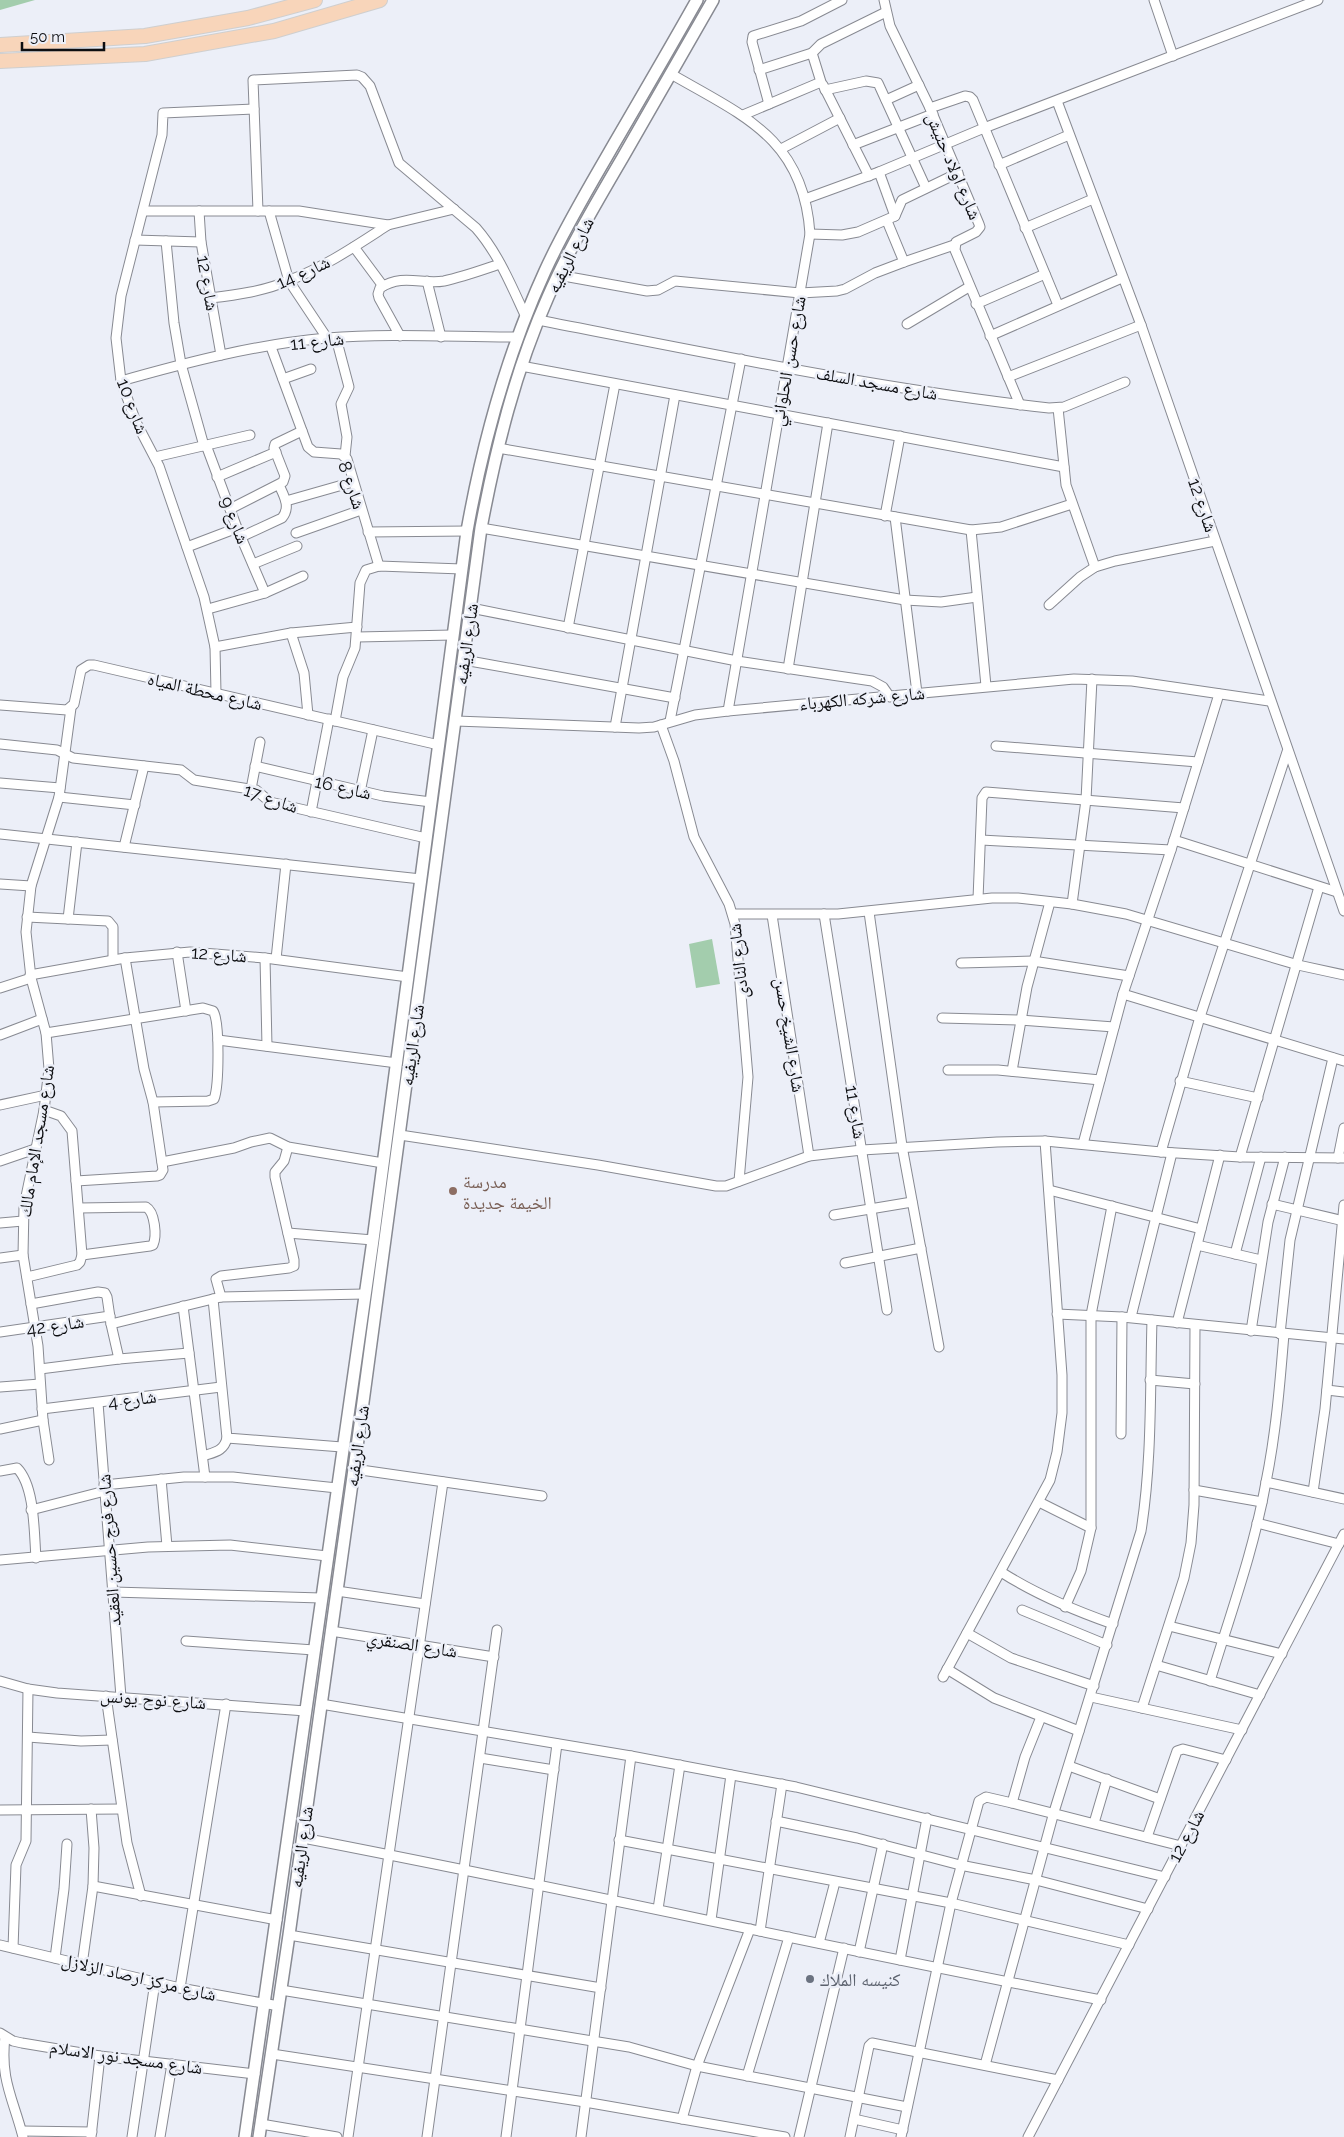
<svg xmlns="http://www.w3.org/2000/svg" width="1344" height="2137" font-family="Raleway,'Noto Naskh Arabic',sans-serif">
  <style>
    .green { fill: #a3cdad }
    .lines { fill: none; stroke-linecap: round; stroke-linejoin: round }
    .minor-casing { stroke: #888a92; stroke-width: 11 }
    .tertiary-casing { stroke: #888a92; stroke-width: 14 }
    .primary-casing { stroke: #cfcfcf; stroke-width: 16 }
    .minor { stroke: #fff; stroke-width: 9 }
    .tertiary { stroke: #fff; stroke-width: 11 }
    .primary { stroke: #f8d5ba; stroke-width: 14 }
    .education-dot { fill: #8d6e63; stroke: #eceff8; stroke-width: 2 }
    .worship-dot { fill: #6b7280; stroke: #eceff8; stroke-width: 2 }
    .labels { text-anchor: middle; dominant-baseline: central; stroke-width: 5; stroke-linejoin: round; paint-order: stroke }
    .street-label { font-size: 18px; fill: #0d0e11; stroke: #eceff8 }
    .education-label { font-size: 18px; fill: #785e54; stroke: #eceff8; text-anchor: start }
    .worship-label { font-size: 18px; fill: #5b616d; stroke: #eceff8; text-anchor: start }
  </style>
  <rect width="100%" height="100%" fill="#eceff8"/>
  <g class="green">
    <path d="M0 0H35L0 10Z"/>
    <path d="M712 939 720 984 696 988 689 944Z"/>
  </g>
  <g class="lines">
    <defs>
      <g id="minor">
        <path d="M884 0 890 26 930 108 979 224 980 227 976 232 956 242 955 250 1020 405"/>
        <path d="M1154 0 1173 56"/>
        <path d="M759 70 812 53 821 44 886 12"/>
        <path d="M671 74C744 116 804 139 810 234L728 711"/>
        <path d="M823 85 869 176"/>
        <path d="M825 90 866 81 878 83 926 188"/>
        <path d="M886 100 919 85"/>
        <path d="M1057 101 1141 325 1344 911"/>
        <path d="M769 104 752 42 753 36 801 21 842 0"/>
        <path d="M930 108 965 96 970 97 973 100 1058 305"/>
        <path d="M743 115 821 82 812 53"/>
        <path d="M853 145 933 114"/>
        <path d="M781 149 840 118"/>
        <path d="M999 165 1069 135"/>
        <path d="M879 172 895 216"/>
        <path d="M805 199 879 172 984 128 1318 0"/>
        <path d="M143 211H299L388 225 454 209"/>
        <path d="M199 211 201 242 221 355"/>
        <path d="M258 211 253 80 357 75 362 77 370 86 399 163 476 228C498 253 511 285 525 315"/>
        <path d="M269 211 289 281 327 338"/>
        <path d="M887 221 904 262"/>
        <path d="M1025 228 1093 199"/>
        <path d="M810 234 842 235 858 232 895 216 902 200 958 173"/>
        <path d="M135 240 201 242"/>
        <path d="M166 241 174 323 181 364 204 446"/>
        <path d="M354 247 383 286"/>
        <path d="M558 275 647 291 658 290 675 281 800 293 837 291 845 289 875 273 904 262 954 245"/>
        <path d="M427 281 441 337"/>
        <path d="M210 298C237 295 265 291 290 280 325 267 357 245 388 225"/>
        <path d="M976 304 1045 274"/>
        <path d="M538 320C708 353 878 389 1049 408L1064 407 1125 382"/>
        <path d="M907 324 969 287"/>
        <path d="M400 336 379 298 378 294 380 288C403 273 422 285 444 281 463 277 482 270 500 264"/>
        <path d="M990 336 1122 278"/>
        <path d="M336 338 349 387 341 404 347 437 345 456"/>
        <path d="M271 347 308 447 314 452 341 454 347 459 379 566"/>
        <path d="M521 366 1064 467"/>
        <path d="M1008 377 1141 325"/>
        <path d="M283 379 311 369"/>
        <path d="M121 381C188 362 258 344 327 338 390 333 454 337 518 337"/>
        <path d="M1058 408 1066 485 1095 567"/>
        <path d="M206 445 237 528 265 593"/>
        <path d="M498 448 971 530 1001 527 1072 504"/>
        <path d="M155 457 250 435"/>
        <path d="M217 477 276 452"/>
        <path d="M286 501 353 482"/>
        <path d="M230 509 283 482 285 476 274 448 275 444 302 431"/>
        <path d="M885 516 900 436"/>
        <path d="M895 517 917 693"/>
        <path d="M481 528 905 600 941 602 977 597"/>
        <path d="M971 530 986 686"/>
        <path d="M368 532 467 531"/>
        <path d="M296 533 361 510"/>
        <path d="M241 537 282 518C291 507 284 496 279 485"/>
        <path d="M187 547 237 528"/>
        <path d="M253 564 297 546"/>
        <path d="M1049 605 1080 577 1095 567 1115 561 1215 541"/>
        <path d="M471 608 737 661 872 681 883 687 890 697"/>
        <path d="M208 609 265 593 303 576"/>
        <path d="M568 628 615 384"/>
        <path d="M291 633 304 673 308 715"/>
        <path d="M357 637 453 635"/>
        <path d="M215 647 291 633 357 627"/>
        <path d="M464 660 675 698"/>
        <path d="M788 669 828 423"/>
        <path d="M216 693 215 647 204 597 159 466 136 422 121 381 116 338 121 296 162 135 163 113 254 109"/>
        <path d="M0 705 67 710 74 704 81 670 89 665H94L439 745"/>
        <path d="M335 721 343 677 355 648 360 583 366 570 379 566 462 569"/>
        <path d="M456 721 639 728 654 727 695 715 728 711 1074 679 1132 681 1269 701"/>
        <path d="M670 721 741 359"/>
        <path d="M661 725 674 761 694 837 729 904 735 924 748 1077 739 1181"/>
        <path d="M615 727 675 395"/>
        <path d="M0 744 57 750 73 758 181 770 194 780 256 790 270 802 426 838"/>
        <path d="M996 746 1198 762"/>
        <path d="M255 766 383 796 431 802"/>
        <path d="M0 783 60 788"/>
        <path d="M251 789 260 742"/>
        <path d="M360 792 373 730"/>
        <path d="M59 797 135 805"/>
        <path d="M311 812 329 719"/>
        <path d="M0 834 421 879"/>
        <path d="M981 840 1171 850"/>
        <path d="M1174 840 1337 892"/>
        <path d="M124 847 144 766"/>
        <path d="M0 884 31 886"/>
        <path d="M978 899 982 798 986 792 1184 808"/>
        <path d="M1072 904 1086 800 1092 679"/>
        <path d="M869 912 902 1146 939 1347"/>
        <path d="M733 914H838L992 898H1018L1072 904 1126 914 1298 965 1344 975"/>
        <path d="M824 914 887 1310"/>
        <path d="M772 915 809 1156"/>
        <path d="M27 917 108 921 113 927V960"/>
        <path d="M68 919 77 842"/>
        <path d="M177 952 186 1011"/>
        <path d="M265 958 267 1046"/>
        <path d="M276 959 286 864"/>
        <path d="M961 963 1033 961 1129 976"/>
        <path d="M30 975 125 958 190 952 265 958 408 977"/>
        <path d="M0 988 31 978"/>
        <path d="M1123 994 1344 1061"/>
        <path d="M942 1018 1020 1020 1114 1027"/>
        <path d="M46 1033 203 1008 213 1011C220 1021 219 1086 214 1099L208 1101 153 1102"/>
        <path d="M0 1035 42 1019"/>
        <path d="M218 1040 397 1063"/>
        <path d="M948 1070H998L1100 1080"/>
        <path d="M1012 1071 1027 987 1050 902"/>
        <path d="M1180 1081 1258 1098"/>
        <path d="M0 1105 46 1095"/>
        <path d="M400 1135 598 1165 716 1186H726L809 1156 862 1150 997 1142 1045 1141 1161 1152 1240 1157 1344 1158"/>
        <path d="M1083 1144 1123 994 1171 850 1219 694"/>
        <path d="M1161 1152 1200 1017 1287 752"/>
        <path d="M1240 1157 1319 887"/>
        <path d="M1338 1158 1344 1128"/>
        <path d="M0 1161 35 1149"/>
        <path d="M162 1162 234 1148 251 1142 270 1138 288 1147 383 1163"/>
        <path d="M76 1181 157 1176 160 1175 163 1170 153 1102 144 1069 125 958"/>
        <path d="M1049 1190 1201 1229"/>
        <path d="M1272 1204 1344 1221"/>
        <path d="M79 1208 146 1207C155 1212 157 1236 153 1245L150 1246 82 1255"/>
        <path d="M834 1215 912 1202"/>
        <path d="M0 1223 23 1221"/>
        <path d="M288 1233 373 1240"/>
        <path d="M1197 1245 1261 1260"/>
        <path d="M1235 1254 1261 1157"/>
        <path d="M0 1258 23 1255"/>
        <path d="M845 1263 921 1248"/>
        <path d="M27 1277 77 1265 80 1262 82 1255 72 1131 61 1116 44 1110"/>
        <path d="M221 1297 216 1279 221 1276 289 1268 294 1266V1260L275 1177V1172L284 1161 288 1147"/>
        <path d="M213 1299 227 1438 342 1447"/>
        <path d="M31 1304 98 1292 105 1293 107 1297 111 1324 119 1359"/>
        <path d="M183 1306 205 1477"/>
        <path d="M1057 1314 1122 1317 1344 1339"/>
        <path d="M1131 1317 1172 1153"/>
        <path d="M1177 1323 1220 1155"/>
        <path d="M111 1324 221 1297 365 1294"/>
        <path d="M1251 1331 1268 1222 1285 1157"/>
        <path d="M0 1332 110 1316"/>
        <path d="M1280 1334 1290 1240 1333 1058"/>
        <path d="M40 1369 119 1359 189 1353"/>
        <path d="M1150 1380 1195 1384"/>
        <path d="M0 1387 40 1384"/>
        <path d="M1327 1390 1344 1392"/>
        <path d="M98 1403 121 1697"/>
        <path d="M42 1409 221 1387"/>
        <path d="M0 1429 43 1420"/>
        <path d="M1121 1434 1122 1317"/>
        <path d="M203 1456C215 1452 224 1451 227 1438"/>
        <path d="M49 1460 43 1420 38 1346 23 1255 24 1206 44 1110 49 1069 46 1033 31 978 26 932 31 886 59 797 71 708"/>
        <path d="M354 1469 542 1496"/>
        <path d="M0 1471 17 1468C35 1486 34 1533 36 1558"/>
        <path d="M161 1479 167 1546"/>
        <path d="M1266 1482 1344 1499"/>
        <path d="M104 1485 184 1477H233L337 1488"/>
        <path d="M1194 1490 1262 1502"/>
        <path d="M1313 1492 1325 1409 1344 1205"/>
        <path d="M1039 1502 1091 1528"/>
        <path d="M31 1510 105 1491"/>
        <path d="M1257 1523 1339 1544"/>
        <path d="M0 1560 148 1547 230 1545 327 1556"/>
        <path d="M1001 1572C1037 1595 1073 1610 1113 1624"/>
        <path d="M337 1591 425 1604"/>
        <path d="M113 1592 321 1598"/>
        <path d="M1065 1607 1081 1571 1091 1528V1315L1112 1206"/>
        <path d="M1022 1610 1107 1645"/>
        <path d="M1169 1626 1282 1654"/>
        <path d="M331 1631 494 1657"/>
        <path d="M967 1633 1011 1658 1094 1686"/>
        <path d="M186 1641 314 1650"/>
        <path d="M1156 1665 1260 1695"/>
        <path d="M947 1669 994 1698 1079 1731"/>
        <path d="M943 1677 1050 1480 1057 1452 1062 1413V1375L1045 1141"/>
        <path d="M0 1681 28 1689 57 1693 306 1711"/>
        <path d="M1210 1681C1230 1615 1254 1550 1266 1482 1276 1433 1280 1383 1284 1334"/>
        <path d="M106 1696 127 1843 141 1896"/>
        <path d="M1091 1697 1242 1730"/>
        <path d="M321 1704 631 1756 796 1787 1165 1877"/>
        <path d="M1142 1708 1184 1578 1191 1543 1194 1505 1195 1325"/>
        <path d="M28 1737 81 1741 112 1740"/>
        <path d="M480 1758 554 1770"/>
        <path d="M1069 1766 1160 1799"/>
        <path d="M1012 1803 1025 1757 1041 1717"/>
        <path d="M0 1810 121 1809"/>
        <path d="M776 1821 857 1838 960 1865 1036 1880 1148 1909"/>
        <path d="M1094 1823 1107 1779"/>
        <path d="M1147 1837 1177 1751 1183 1749 1226 1760"/>
        <path d="M303 1838C569 1889 834 1949 1101 2000"/>
        <path d="M619 1840 951 1903 1129 1945"/>
        <path d="M93 1886 277 1920"/>
        <path d="M658 1909 680 1765"/>
        <path d="M711 1920 731 1775"/>
        <path d="M760 1931 782 1784"/>
        <path d="M289 1935 601 1988"/>
        <path d="M819 1943 835 1882"/>
        <path d="M0 1945 180 1988 279 2006"/>
        <path d="M13 1948 16 1865 26 1841 28 1689"/>
        <path d="M859 1952 883 1844"/>
        <path d="M55 1958 64 1889 67 1844"/>
        <path d="M900 1960 927 1818"/>
        <path d="M82 1965 93 1886 94 1848 91 1809"/>
        <path d="M180 1988 226 1704"/>
        <path d="M281 1990 629 2047 697 2066 907 2107"/>
        <path d="M0 2033 13 2041 22 2043 100 2056 255 2074"/>
        <path d="M5 2037C0 2080 13 2098 23 2137"/>
        <path d="M272 2054 585 2102 785 2137"/>
        <path d="M985 2065 1054 1812 1141 1531C1152 1462 1150 1390 1152 1320"/>
        <path d="M747 2076 789 1937"/>
        <path d="M682 2119 697 2066 750 1929"/>
        <path d="M854 2119 903 2130"/>
        <path d="M261 2124 337 2137"/>
        <path d="M22 2131 92 2132"/>
        <path d="M91 2137 100 2056"/>
        <path d="M132 2137 155 1982"/>
        <path d="M160 2137 172 2064"/>
        <path d="M348 2137 443 1482"/>
        <path d="M427 2137 497 1630"/>
        <path d="M506 2137 557 1744"/>
        <path d="M581 2137 631 1756"/>
        <path d="M799 2137 844 1948"/>
        <path d="M850 2137 869 2046 872 2043 1058 2080"/>
        <path d="M901 2137 951 1903 979 1801 986 1797 1012 1803 1181 1846"/>
        <path d="M1028 2137 1344 1534"/>
      </g>
      <g id="tertiary">
        <path d="M245 2137 373 1240 467 531C483 441 507 354 545 271 565 227 590 186 614 144 642 96 670 48 697 0"/>
        <path d="M259 2137 289 1935 354 1469 481 528C496 449 515 371 548 297 569 249 596 203 623 157 653 105 683 52 713 0"/>
      </g>
      <g id="primary">
        <path d="M0 45 145 36 248 18 315 0"/>
        <path d="M0 61 145 54 274 31 380 0"/>
      </g>
    </defs>
    <use href="#minor" class="minor-casing"/>
    <use href="#tertiary" class="tertiary-casing"/>
    <use href="#primary" class="primary-casing"/>
    <use href="#minor" class="minor"/>
    <use href="#tertiary" class="tertiary"/>
    <use href="#primary" class="primary"/>
  </g>
  <circle class="education-dot" cx="453" cy="1191" r="5"/>
  <circle class="worship-dot" cx="810" cy="1979" r="5"/>
  <g class="labels">
    <g class="street-label">
      <text transform="translate(954 166) rotate(67)">شارع اولاد حنيش</text>
      <text transform="translate(570 255) rotate(-63)">شارع الريفيه</text>
      <text transform="translate(303 272) rotate(-24)">شارع 14</text>
      <text transform="translate(208 283) rotate(80)">شارع 12</text>
      <text transform="translate(317 341) rotate(-6)">شارع 11</text>
      <text transform="translate(788 361) rotate(-80)">شارع حسن الحلواني</text>
      <text transform="translate(877 383) rotate(10)">شارع مسجد السلف</text>
      <text transform="translate(133 406) rotate(69)">شارع 10</text>
      <text transform="translate(352 485) rotate(71)">شارع 8</text>
      <text transform="translate(1203 505) rotate(71)">شارع 12</text>
      <text transform="translate(235 520) rotate(68)">شارع 9</text>
      <text transform="translate(466 644) rotate(-82)">شارع الريفيه</text>
      <text transform="translate(205 691) rotate(13)">شارع محطة المياه</text>
      <text transform="translate(862 698) rotate(-5)">شارع شركه الكهرباء</text>
      <text transform="translate(343 787) rotate(13)">شارع 16</text>
      <text transform="translate(271 798) rotate(19)">شارع 17</text>
      <text transform="translate(219 954) rotate(4)">شارع 12</text>
      <text transform="translate(738 961) rotate(-96)">شارع النادى</text>
      <text transform="translate(790 1035) rotate(81)">شارع الشيخ حسن</text>
      <text transform="translate(412 1045) rotate(-82)">شارع الريفيه</text>
      <text transform="translate(856 1112) rotate(81)">شارع 11</text>
      <text transform="translate(36 1141) rotate(-81)">شارع مسجد الإمام مالك</text>
      <text transform="translate(55 1325) rotate(-8)">شارع 42</text>
      <text transform="translate(132 1399) rotate(-7)">شارع 4</text>
      <text transform="translate(357 1446) rotate(-82)">شارع الريفيه</text>
      <text transform="translate(109 1550) rotate(-94)">شارع فرج حسين العقيد</text>
      <text transform="translate(412 1644) rotate(9)">شارع الصنقري</text>
      <text transform="translate(153 1699) rotate(4)">شارع نوح يونس</text>
      <text transform="translate(1186 1836) rotate(-62)">شارع 12</text>
      <text transform="translate(301 1847) rotate(-82)">شارع الريفيه</text>
      <text transform="translate(139 1977) rotate(13)">شارع مركز ارصاد الزلازل</text>
      <text transform="translate(126 2057) rotate(8)">شارع مسجد نور الاسلام</text>
    </g>
    <g class="education-label">
      <text x="463" y="1181">مدرسة<tspan x="463" dy="21">الخيمة جديدة</tspan></text>
    </g>
    <g class="worship-label">
      <text x="820" y="1979">كنيسه الملاك</text>
    </g>
  </g>
  <path d="M22 42v8h82v-8" fill="none" stroke="#0d0e11" stroke-width="2.5"/>
  <text x="30" y="42" font-size="15" fill="#0d0e11" stroke="#eceff8" stroke-width="4" paint-order="stroke">50 m</text>
</svg>
